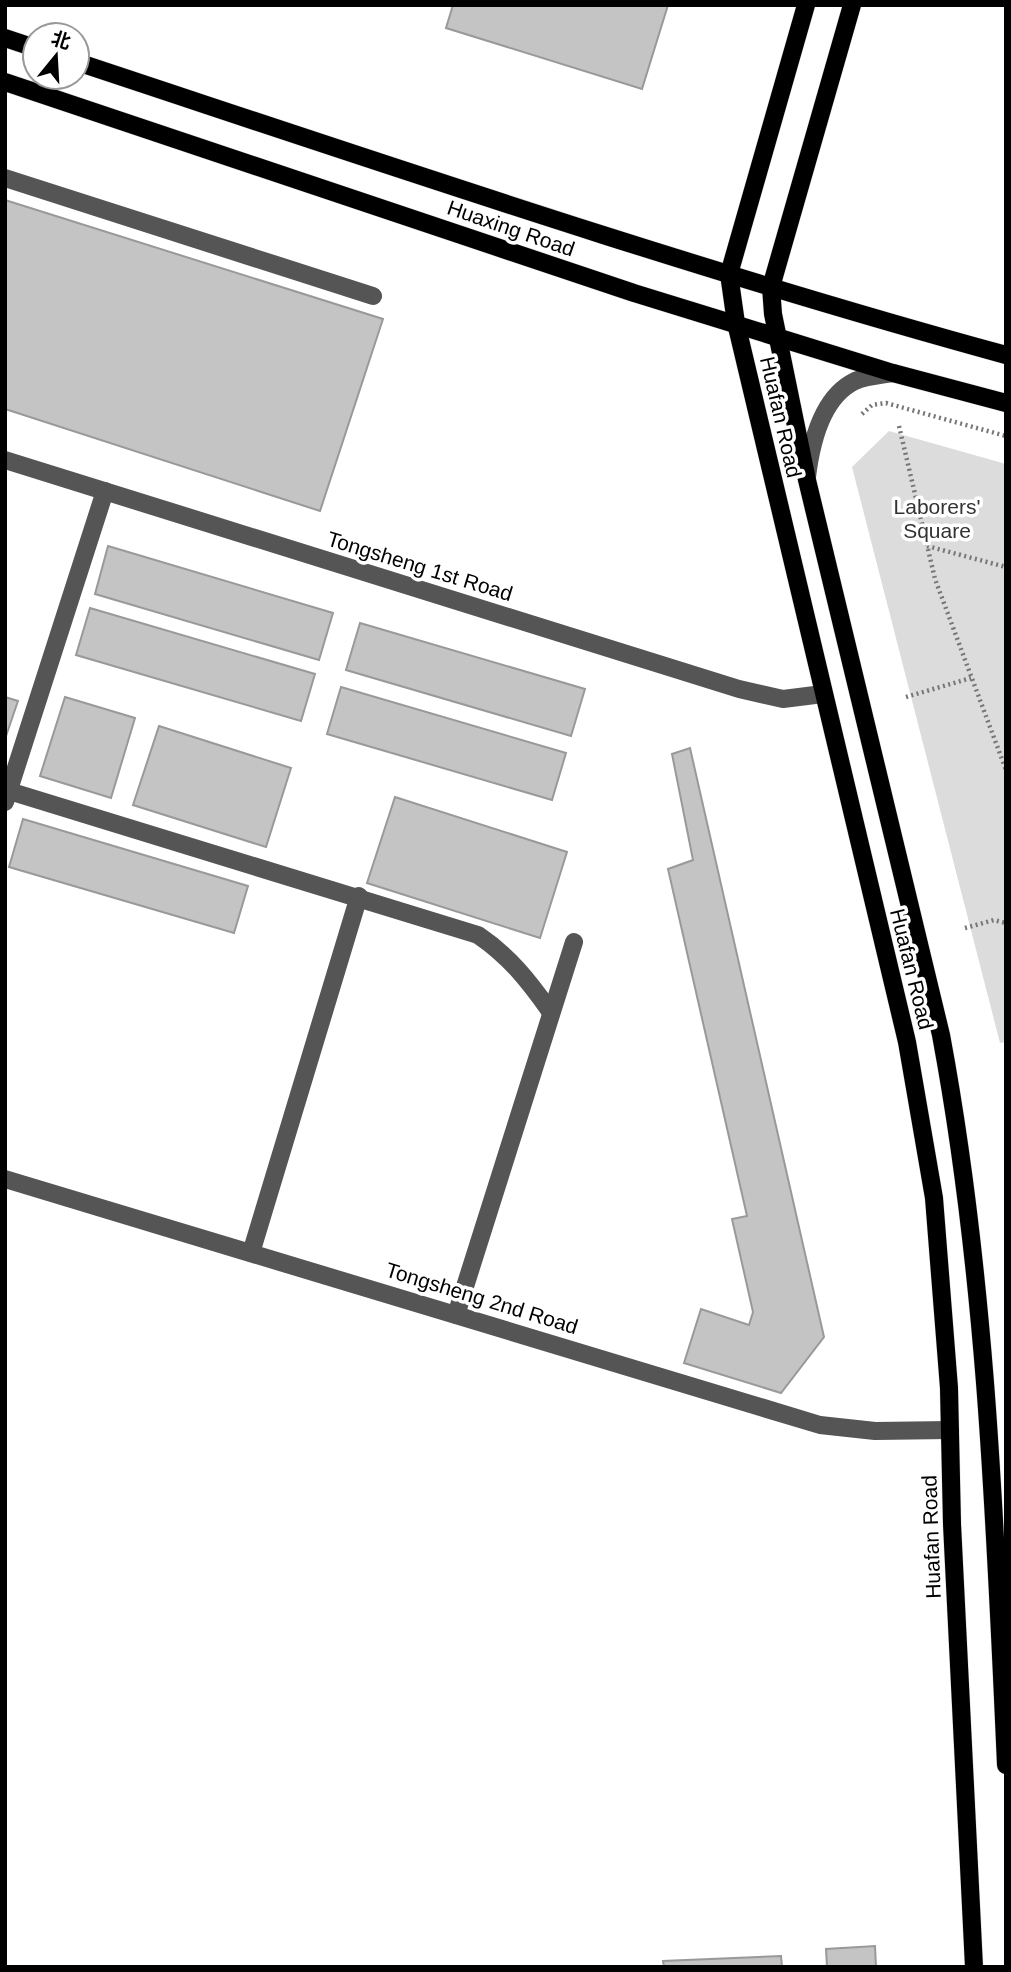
<svg xmlns="http://www.w3.org/2000/svg" width="1011" height="1972" font-family="Helvetica,'Noto Sans SC',sans-serif">
  <style>
    .green { fill: #dcdcdc }
    .building { fill: #c4c4c4; stroke: #999; stroke-width: 2 }
    .lines { fill: none; stroke-linecap: round; stroke-linejoin: round }
    .major-casing { stroke: #dbdbdb; stroke-width: 19 }
    .path { stroke: #777; stroke-width: 4.5; stroke-dasharray: 2 3.5; stroke-linecap: butt }
    .minor { stroke: #555; stroke-width: 18 }
    .major { stroke: #000; stroke-width: 18 }
    .labels { text-anchor: middle; dominant-baseline: central; stroke-width: 7; stroke-linejoin: round; paint-order: stroke }
    .street-label { font-size: 21px; fill: #000; stroke: #fff }
    .park-label { font-size: 21px; fill: #333; stroke: #fff }
  </style>
  <rect width="100%" height="100%" fill="#fff"/>
  <path class="green" d="M889 431 1006 464V1042L1000 1043 852 467Z"/>
  <g class="building">
    <path d="M453 5H668L642 89 446 28Z"/>
    <path d="M5 200 383 319 320 511 5 409Z"/>
    <path d="M108 546 333 613 319 660 95 594Z"/>
    <path d="M90 608 315 674 301 721 76 655Z"/>
    <path d="M360 623 585 689 571 736 346 670Z"/>
    <path d="M341 687 566 753 552 800 327 734Z"/>
    <path d="M5 697 18 701 5 739Z"/>
    <path d="M65 697 135 718 111 798 40 776Z"/>
    <path d="M159 726 291 768 266 847 133 805Z"/>
    <path d="M690 748 824 1337 781 1393 684 1363 701 1309 749 1325 753 1312 732 1219 747 1216 668 869 693 860 672 754Z"/>
    <path d="M395 797 567 852 540 938 367 883Z"/>
    <path d="M23 819 248 886 234 933 9 867Z"/>
    <path d="M875 1946 876 1967H827L826 1949Z"/>
    <path d="M781 1956 782 1967H664L663 1961Z"/>
  </g>
  <g class="lines">
    <defs>
      <g id="major">
        <path d="M806 5 729 274 736 323 907 1042 934 1198 949 1388 952 1524 974 1967"/>
        <path d="M852 5 771 287 773 314 807 480 941 1035C986 1276 995 1521 1006 1765"/>
        <path d="M5 38 35 48"/>
        <path d="M77 62C385 164 692 269 1006 355"/>
        <path d="M5 82 634 293 893 373 1006 403"/>
      </g>
    </defs>
    <use href="#major" class="major-casing"/>
    <g class="path">
      <path d="M862 414 872 405 886 403 1006 436"/>
      <path d="M899 426 935 579 1006 770"/>
      <path d="M927 546 1006 567"/>
      <path d="M906 697 971 678"/>
      <path d="M965 928 994 920 1006 923"/>
    </g>
    <g class="minor">
      <path d="M5 178 373 296"/>
      <path d="M5 460 739 689 783 699 823 694"/>
      <path d="M807 477C811 444 822 397 855 381 866 376 881 375 893 373"/>
      <path d="M9 791 478 935C509 956 528 980 550 1011"/>
      <path d="M5 802 105 491"/>
      <path d="M5 1179 820 1425 875 1431 950 1430"/>
      <path d="M251 1253 359 896"/>
      <path d="M456 1315 574 942"/>
    </g>
    <use href="#major" class="major"/>
  </g>
  <g class="labels">
    <g class="street-label">
      <text transform="translate(511 228) rotate(19)">Huaxing Road</text>
      <text transform="translate(781 417) rotate(77)">Huafan Road</text>
      <text transform="translate(420 566) rotate(17)">Tongsheng 1st Road</text>
      <text transform="translate(912 969) rotate(76)">Huafan Road</text>
      <text transform="translate(482 1298) rotate(17)">Tongsheng 2nd Road</text>
      <text transform="translate(931 1537) rotate(-92)">Huafan Road</text>
    </g>
    <g class="park-label">
      <text x="937" y="506">Laborers'<tspan x="937" dy="24">Square</tspan></text>
    </g>
  </g>
  <rect width="1011" height="1972" fill="none" stroke="#000000" stroke-width="14"/>
  <g transform="translate(56 56) rotate(18)"><circle r="33" fill="#ffffff" stroke="#999999" stroke-width="2"/>
  <path d="M0-5L12 26L0 18L-12 26Z" fill="#000000"/>
  <text y="-10" font-size="19" font-weight="bold" text-anchor="middle" fill="#000000">北</text>
  </g>
</svg>
